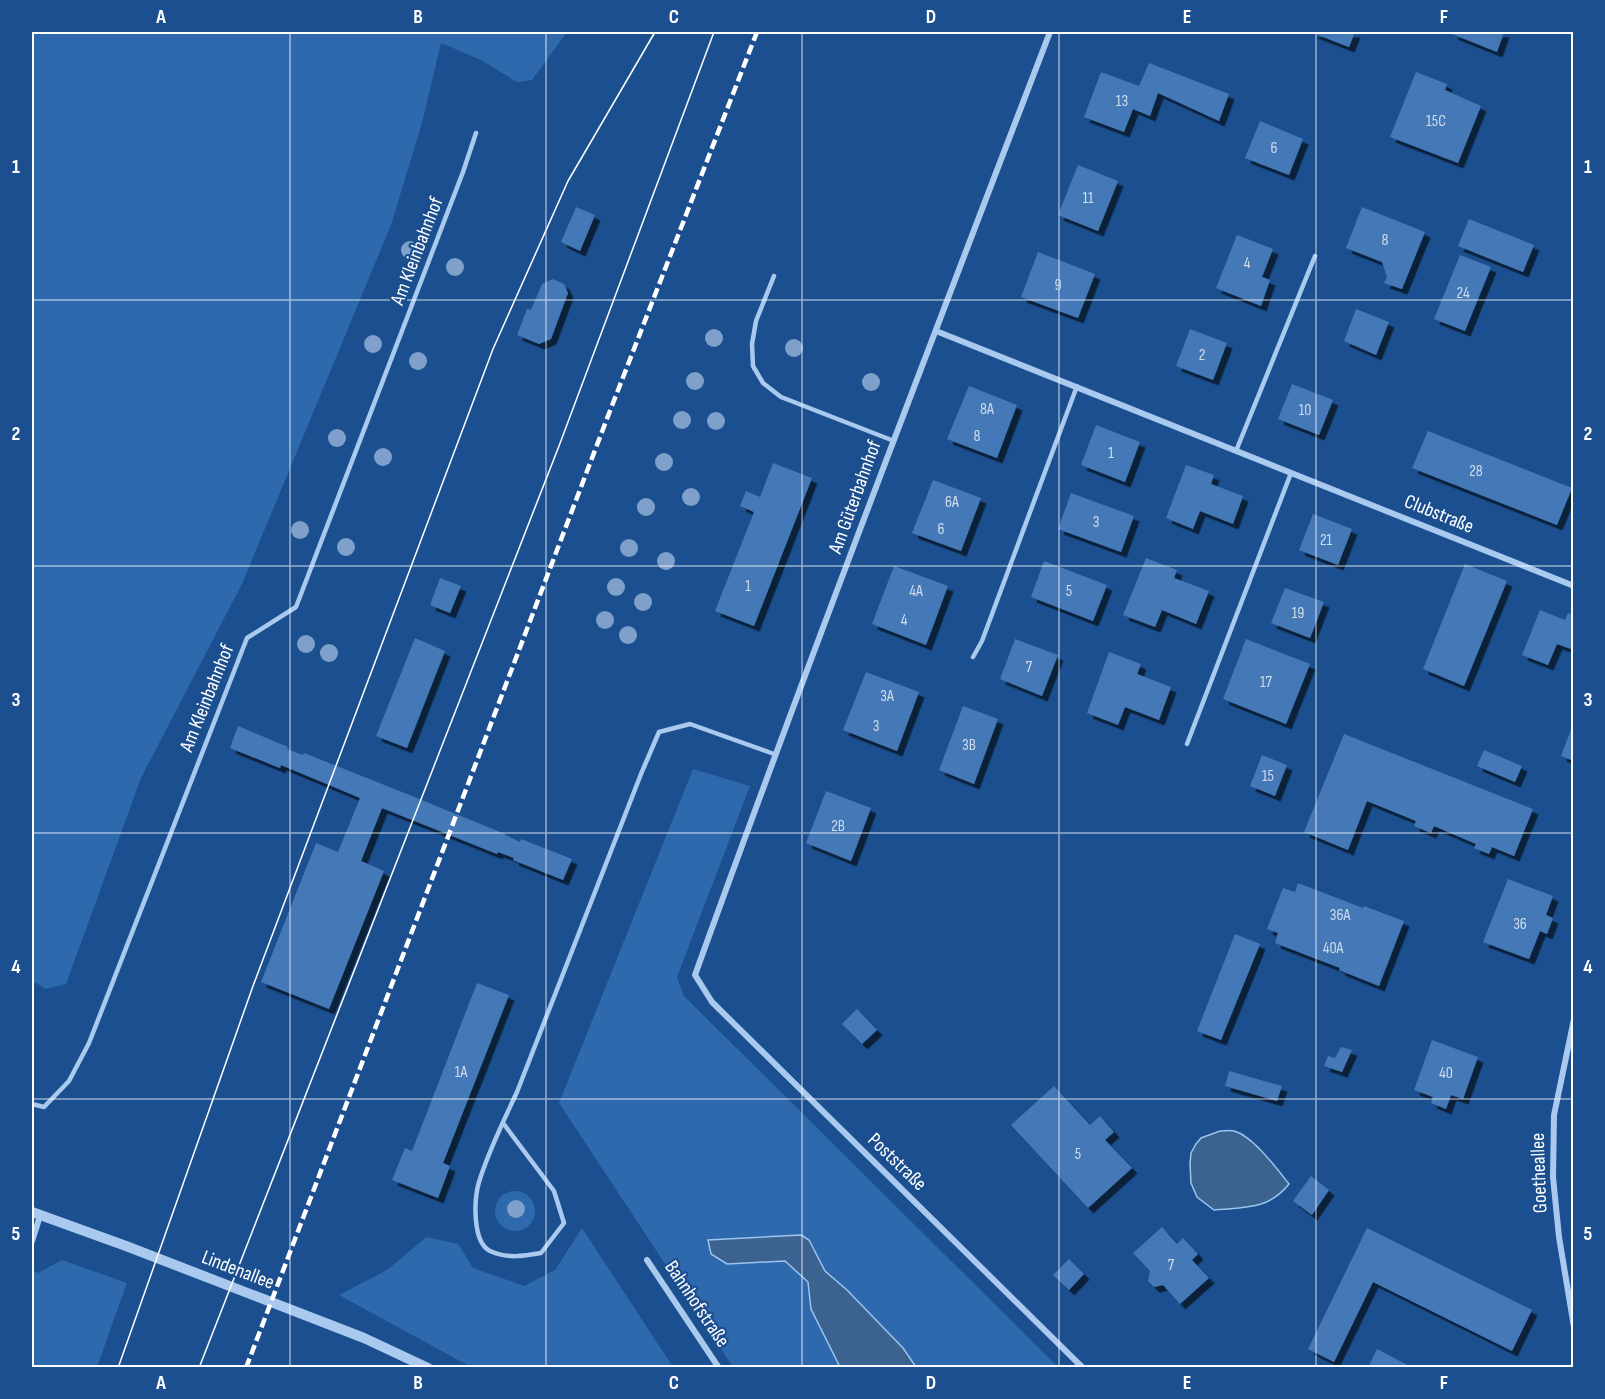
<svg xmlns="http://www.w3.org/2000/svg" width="1605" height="1399" font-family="'Sofia Sans Condensed',sans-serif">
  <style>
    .green { fill: #2e69ad }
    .water { fill: #3c6290; stroke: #9cc4f0; stroke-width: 1.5 }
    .building { fill: #4478b7; filter: url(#shadow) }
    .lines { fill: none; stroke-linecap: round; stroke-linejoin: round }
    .service { stroke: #a9c9ee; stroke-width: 4.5 }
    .minor { stroke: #a9c9ee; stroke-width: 6 }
    .tertiary { stroke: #a9c9ee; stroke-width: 10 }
    .tram { stroke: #fff; stroke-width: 1.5 }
    .rail { stroke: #fff; stroke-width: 4.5; stroke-dasharray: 10 4.5; stroke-linecap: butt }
    .tree { fill: #7ea0ca }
    .grid { fill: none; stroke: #fff; stroke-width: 1.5; stroke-opacity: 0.55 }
    .labels { text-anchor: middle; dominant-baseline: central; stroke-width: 4.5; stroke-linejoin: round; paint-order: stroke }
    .number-label { font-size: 16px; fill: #d0dded }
    .street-label { font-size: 20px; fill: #fff; stroke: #1b4f8f }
    .neatline { fill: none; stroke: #fff; stroke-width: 2 }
    .grid-label { font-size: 20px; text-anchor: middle; font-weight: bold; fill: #fff }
  </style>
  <defs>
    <filter id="shadow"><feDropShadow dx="5.5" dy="5.5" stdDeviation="0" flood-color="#0009"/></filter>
  </defs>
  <rect width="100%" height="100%" fill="#1b4f8f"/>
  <g class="green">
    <path d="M32 32H567L532 80 517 82 481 60 441 43 422 123 391 225 242 584 141 778 66 984 46 989 32 981Z"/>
    <path d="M693 769 750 786 677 977 684 996 1058 1367H916L903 1348 847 1290 825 1271 809 1240H709L727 1264 785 1261 808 1282 811 1309 840 1367H733L559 1103Z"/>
    <circle cx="515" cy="1211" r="20"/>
    <path d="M582 1228 673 1367H471L339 1295 387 1270 426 1237 458 1244 473 1268 524 1286 555 1270Z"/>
    <path d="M62 1260 127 1283 97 1367H32V1270L38 1273Z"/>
  </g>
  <g class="water">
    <path d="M1220 1131C1225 1131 1230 1130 1234 1131 1253 1136 1277 1169 1289 1184 1268 1210 1246 1207 1214 1210L1197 1197 1191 1183 1190 1164 1191 1153 1196 1144 1201 1138Z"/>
    <path d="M801 1235 809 1240 825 1271 847 1290 903 1348 916 1367H840L811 1309 808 1282 785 1261 727 1264 711 1254 708 1240Z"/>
  </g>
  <g class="building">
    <path d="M1310 32H1355L1349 47Z"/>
    <path d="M1453 32H1504L1497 52 1452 34Z"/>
    <path d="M1149 63 1229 94 1219 121 1158 93 1150 116 1133 109 1124 132 1084 117 1101 72 1139 86Z"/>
    <path d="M1416 72 1447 84 1445 90 1481 106 1458 163 1390 137Z"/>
    <path d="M1260 121 1303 139 1289 175 1245 158Z"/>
    <path d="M1078 165 1118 181 1098 231 1058 215Z"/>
    <path d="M576 207 595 215 580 251 561 242Z"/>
    <path d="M1362 207 1425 232 1402 289 1384 283 1387 277 1382 262 1346 248Z"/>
    <path d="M1469 219 1534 245 1523 272 1458 246Z"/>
    <path d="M1237 235 1273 249 1262 277 1270 280 1261 306 1216 288Z"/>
    <path d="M1038 252 1095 274 1078 318 1021 297Z"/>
    <path d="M1460 255 1491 267 1465 331 1434 319Z"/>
    <path d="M553 279 564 284 568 293 551 339 539 344 517 335 527 309 531 310 542 284Z"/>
    <path d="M1356 309 1389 322 1376 355 1344 341Z"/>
    <path d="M1190 329 1227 343 1213 380 1176 366Z"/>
    <path d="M1292 384 1333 400 1319 435 1278 419Z"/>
    <path d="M969 386 1017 405 997 458 947 439Z"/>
    <path d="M1096 425 1140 442 1125 482 1081 465Z"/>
    <path d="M1428 431 1572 488 1557 525 1412 468Z"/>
    <path d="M773 463 812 478 754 626 715 611 754 512 740 506 746 491 760 497Z"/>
    <path d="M1186 465 1214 475 1211 484 1243 496 1233 524 1200 511 1193 529 1166 518Z"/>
    <path d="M933 480 981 498 961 551 912 533Z"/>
    <path d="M1071 493 1134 516 1121 552 1058 529Z"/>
    <path d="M1313 514 1352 529 1338 565 1299 550Z"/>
    <path d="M1146 558 1177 570 1174 578 1209 591 1196 624 1162 610 1155 627 1123 615Z"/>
    <path d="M1044 561 1107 585 1093 621 1031 597Z"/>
    <path d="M1465 564 1507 581 1464 686 1423 669Z"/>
    <path d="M894 566 948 586 926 645 872 624Z"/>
    <path d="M440 578 461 586 450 613 430 605Z"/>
    <path d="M1285 588 1324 602 1310 638 1271 623Z"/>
    <path d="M1540 610 1565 620 1568 613 1574 615V650L1557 644 1548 665 1522 655Z"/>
    <path d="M415 638 445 651 407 748 376 736Z"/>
    <path d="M1015 639 1058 655 1042 696 1000 679Z"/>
    <path d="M1246 639 1310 664 1286 724 1223 699Z"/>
    <path d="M1109 652 1141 664 1137 674 1171 687 1159 720 1125 707 1118 725 1087 713Z"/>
    <path d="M866 672 919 692 897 751 843 730Z"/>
    <path d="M963 706 998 719 974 784 939 770Z"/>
    <path d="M1573 724H1574V761L1561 756Z"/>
    <path d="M238 726 288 747 287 749 300 754 303 755 304 753 402 792 505 834V835L520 842 521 839 572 859 563 880 513 860 514 858 498 852 497 854 382 808 361 861 384 871 329 1009 261 982 316 843 338 852 360 798 281 765 280 768 230 748Z"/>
    <path d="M1344 734 1533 809 1514 856 1492 847 1489 854 1474 848 1476 844 1434 826 1431 833 1414 826 1416 821 1367 801 1348 850 1304 832Z"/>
    <path d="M1484 750 1522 766 1515 782 1477 766Z"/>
    <path d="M1262 755 1287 765 1275 796 1250 786Z"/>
    <path d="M826 791 871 808 851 861 806 843Z"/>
    <path d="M1508 879 1553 896 1546 915 1553 918 1547 934 1540 931 1529 959 1483 942Z"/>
    <path d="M1298 883 1363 908 1364 906 1404 921 1379 986 1339 970 1340 968 1275 943 1278 933 1267 929 1283 888 1295 892Z"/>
    <path d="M1235 934 1260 944 1221 1040 1197 1031Z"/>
    <path d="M477 983 509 995 443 1163 450 1166 438 1198 392 1180 405 1148 412 1151Z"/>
    <path d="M857 1009 877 1030 862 1044 842 1024Z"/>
    <path d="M1432 1040 1478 1057 1463 1099 1451 1095 1446 1109 1431 1103 1433 1097 1414 1090Z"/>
    <path d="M1341 1047 1352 1050 1342 1072 1324 1066 1328 1056 1335 1058Z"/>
    <path d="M1229 1071 1282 1086 1277 1101 1225 1086Z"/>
    <path d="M1054 1086 1090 1125 1100 1116 1114 1132 1105 1140 1132 1168 1088 1208 1011 1125Z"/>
    <path d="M1311 1176 1329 1190 1312 1215 1293 1201Z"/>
    <path d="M1162 1227 1177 1244 1183 1238 1198 1254 1192 1260 1209 1278 1180 1304 1163 1285 1154 1287 1148 1281 1150 1271 1133 1253Z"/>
    <path d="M1367 1228 1532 1310 1512 1351 1373 1282 1334 1362 1308 1349Z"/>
    <path d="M1069 1259 1084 1274 1069 1290 1053 1275Z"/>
    <path d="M1377 1349 1398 1360 1413 1368H1368Z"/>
  </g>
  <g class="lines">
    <g class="service">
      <path d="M774 276 756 321 752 344 753 366 763 383 781 397 894 441"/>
      <path d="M1236 451 1315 256"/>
      <path d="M973 657 982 641 1077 386"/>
      <path d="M1187 744 1291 473"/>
      <path d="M32 1104 44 1107 69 1081 89 1043 247 638 296 607 463 172 476 133"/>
      <path d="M503 1123 554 1191 564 1223 541 1253C524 1256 507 1259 490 1251 472 1242 474 1199 479 1182 488 1152 504 1120 517 1092L641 774 659 732 690 724 774 754"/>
    </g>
    <g class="minor">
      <path d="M1050 32C930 345 809 659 695 975L712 1002 1083 1368"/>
      <path d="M936 331 1574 586"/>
      <path d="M1574 1019 1554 1115 1553 1177 1559 1237 1574 1327"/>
      <path d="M32 1241 40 1216"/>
      <path d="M647 1260 719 1368"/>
    </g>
    <path class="tertiary" d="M32 1212 126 1246 364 1338 428 1368"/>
    <g class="tram">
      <path d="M118 1368 253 986 493 349 568 181 655 32"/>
      <path d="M199 1368 559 446 714 32"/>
    </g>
    <path class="rail" d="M246 1368 608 416 757 32"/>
  </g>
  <g class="tree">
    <circle cx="410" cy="250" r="9"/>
    <circle cx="455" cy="267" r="9"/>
    <circle cx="714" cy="338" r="9"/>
    <circle cx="373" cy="344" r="9"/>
    <circle cx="794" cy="348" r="9"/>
    <circle cx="418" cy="361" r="9"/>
    <circle cx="695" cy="381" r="9"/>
    <circle cx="871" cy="382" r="9"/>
    <circle cx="682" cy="420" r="9"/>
    <circle cx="716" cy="421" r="9"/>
    <circle cx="337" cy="438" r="9"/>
    <circle cx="383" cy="457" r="9"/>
    <circle cx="664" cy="462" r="9"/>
    <circle cx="691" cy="497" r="9"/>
    <circle cx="646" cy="507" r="9"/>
    <circle cx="300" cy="530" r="9"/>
    <circle cx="346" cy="547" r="9"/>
    <circle cx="629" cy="548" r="9"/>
    <circle cx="666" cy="561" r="9"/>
    <circle cx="616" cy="587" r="9"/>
    <circle cx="643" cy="602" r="9"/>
    <circle cx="605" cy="620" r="9"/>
    <circle cx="628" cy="635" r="9"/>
    <circle cx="306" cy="644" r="9"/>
    <circle cx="329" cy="653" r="9"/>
    <circle cx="516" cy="1209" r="9"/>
  </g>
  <path class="grid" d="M290 32V1368M546 32V1368M802 32V1368M1059 32V1368M1316 32V1368M32 300H1574M32 566H1574M32 833H1574M32 1099H1574"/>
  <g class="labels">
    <g class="number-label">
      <text x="1122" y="101">13</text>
      <text x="1436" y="121">15C</text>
      <text x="1274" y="148">6</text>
      <text x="1088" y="198">11</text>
      <text x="1385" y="240">8</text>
      <text x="1247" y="263">4</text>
      <text x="1058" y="285">9</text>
      <text x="1463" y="293">24</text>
      <text x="1202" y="355">2</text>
      <text x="987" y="409">8A</text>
      <text x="1305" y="410">10</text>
      <text x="977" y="436">8</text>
      <text x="1111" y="453">1</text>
      <text x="1476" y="471">28</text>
      <text x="952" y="502">6A</text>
      <text x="1096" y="522">3</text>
      <text x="941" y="529">6</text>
      <text x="1326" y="540">21</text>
      <text x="748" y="586">1</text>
      <text x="916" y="591">4A</text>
      <text x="1069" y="591">5</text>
      <text x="1298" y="613">19</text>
      <text x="904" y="620">4</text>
      <text x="1029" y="667">7</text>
      <text x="1266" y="682">17</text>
      <text x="887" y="696">3A</text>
      <text x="876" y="726">3</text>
      <text x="969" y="745">3B</text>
      <text x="1268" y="776">15</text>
      <text x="838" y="826">2B</text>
      <text x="1340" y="915">36A</text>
      <text x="1520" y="924">36</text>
      <text x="1333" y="948">40A</text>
      <text x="461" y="1072">1A</text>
      <text x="1446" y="1073">40</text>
      <text x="1078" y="1154">5</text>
      <text x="1171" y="1265">7</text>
    </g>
    <g class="street-label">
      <text transform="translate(417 251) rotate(-69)">Am Kleinbahnhof</text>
      <text transform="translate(855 497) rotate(-70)">Am Güterbahnhof</text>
      <text transform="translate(1439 514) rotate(22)">Clubstraße</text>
      <text transform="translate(207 698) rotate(-68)">Am Kleinbahnhof</text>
      <text transform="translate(897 1162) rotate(44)">Poststraße</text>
      <text transform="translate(1539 1173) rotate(-92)">Goetheallee</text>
      <text transform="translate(238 1270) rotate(21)">Lindenallee</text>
      <text transform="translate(697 1304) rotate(56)">Bahnhofstraße</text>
    </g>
  </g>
  <rect width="1605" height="1399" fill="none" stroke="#1b4f8f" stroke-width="66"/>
  <rect x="33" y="33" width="1539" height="1333" class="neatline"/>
  <g class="grid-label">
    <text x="161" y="23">A</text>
    <text x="418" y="23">B</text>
    <text x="674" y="23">C</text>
    <text x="931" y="23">D</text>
    <text x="1187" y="23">E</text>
    <text x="1444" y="23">F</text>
    <text x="16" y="173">1</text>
    <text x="1588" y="173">1</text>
    <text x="16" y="440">2</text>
    <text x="1588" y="440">2</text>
    <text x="16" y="706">3</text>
    <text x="1588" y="706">3</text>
    <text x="16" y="973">4</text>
    <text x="1588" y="973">4</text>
    <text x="16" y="1240">5</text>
    <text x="1588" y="1240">5</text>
    <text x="161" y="1389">A</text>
    <text x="418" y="1389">B</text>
    <text x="674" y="1389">C</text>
    <text x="931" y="1389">D</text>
    <text x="1187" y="1389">E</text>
    <text x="1444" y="1389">F</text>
  </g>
</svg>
